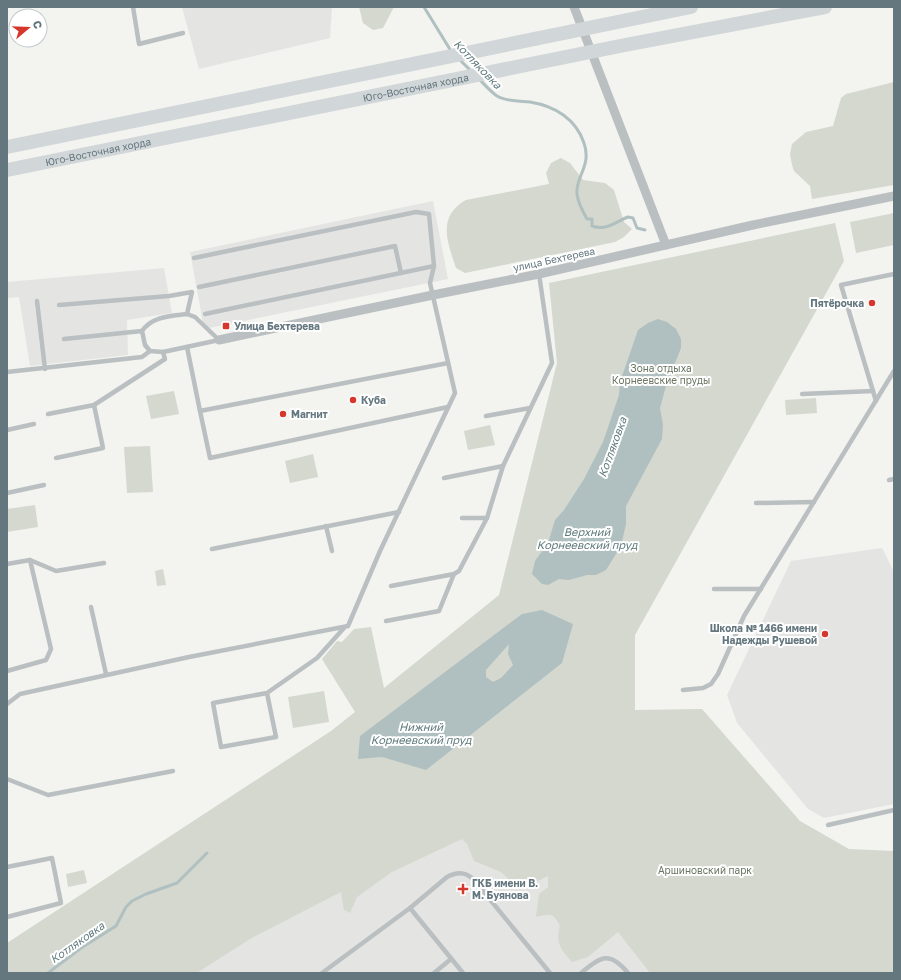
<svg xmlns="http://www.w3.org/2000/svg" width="901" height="980" font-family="'Golos Text',sans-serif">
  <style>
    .built { fill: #e4e4e3 }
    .green { fill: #d4d8cf }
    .water { fill: #b0c0c1; fill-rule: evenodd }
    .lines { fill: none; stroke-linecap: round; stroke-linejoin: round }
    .stream { stroke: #b0c0c1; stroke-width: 3 }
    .service { stroke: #babfc1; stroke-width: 4.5 }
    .minor { stroke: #babfc1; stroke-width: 9 }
    .primary { stroke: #d1d6d9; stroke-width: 14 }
    .poi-dot { fill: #d6372d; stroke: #fff; stroke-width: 1.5 }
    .labels { text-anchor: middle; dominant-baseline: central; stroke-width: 4; stroke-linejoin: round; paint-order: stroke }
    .street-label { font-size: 10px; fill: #64777f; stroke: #fff }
    .poi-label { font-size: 10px; font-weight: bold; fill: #64777f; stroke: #fff; text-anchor: start }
    .park-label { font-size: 10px; fill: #6a7663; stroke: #fff }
    .water-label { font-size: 11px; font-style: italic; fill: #607a7c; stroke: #fff }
  </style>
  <rect width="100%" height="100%" fill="#f3f3ef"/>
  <g class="built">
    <path d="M182 7H332L330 38 199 69Z"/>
    <path d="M433 201 448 279 219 326 209 328 203 323 190 252Z"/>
    <path d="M164 268 172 313 127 320 128 355 30 366 19 297 7 298V282Z"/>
    <path d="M882 548 894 572V804L824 818 808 809 737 723 727 695 791 561Z"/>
    <path d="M500 809 592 894 655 973H197L252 938Z"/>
  </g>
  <g class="green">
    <path d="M359 7H394L383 28 373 30 363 23Z"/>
    <path d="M894 82V185L812 199 810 186 794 171 792 165 790 154 792 144 806 132 833 126 841 98 846 94Z"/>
    <path d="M561 158 570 163 583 180 605 183 614 190 624 222 632 229 624 237 615 242 465 273 456 268C447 242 437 216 466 200L549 184 546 173 551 163Z"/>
    <path d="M894 213V245L856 253 850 222Z"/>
    <path d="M835 223 844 261 635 635V710L702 709 800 821 849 849 894 851V973H650L618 932 588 957 572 962C561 950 555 943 560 926 553 912 550 914 536 917L539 894 548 887V876L531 884 511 881 501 872 474 861 467 844 462 839 392 872 357 897 350 913 344 910 341 892 252 938 197 973H7V943L331 731 355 712 322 659 337 641 342 642 354 629 371 627 384 688 499 595 557 363 549 283Z"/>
    <path d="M174 391 179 414 151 419 146 396Z"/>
    <path d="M816 398 817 413 786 415 785 400Z"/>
    <path d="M490 425 495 445 468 450 464 431Z"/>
    <path d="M150 446 153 492 127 493 124 447Z"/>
    <path d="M313 454 318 477 290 483 285 461Z"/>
    <path d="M35 505 38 527 7 532V509Z"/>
    <path d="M163 569 166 585 157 586 155 571Z"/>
    <path d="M324 691 329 722 293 728 288 697Z"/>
    <path d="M84 870 87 883 68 887 66 874Z"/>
  </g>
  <g class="water">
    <path d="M658 319 667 322 676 329 681 339V348L666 386 660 408 663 425 662 439 626 506V524L621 546 606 570 596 575H587L569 580 559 579 548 585 542 584 532 574 535 561 548 543 555 520 564 510 584 479 603 442 619 395 620 382 638 330 648 323Z"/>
    <path d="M542 610 573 624 562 663 426 770 382 757 358 759 360 736 522 614ZM509 644 508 654 513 665 501 678 493 682 486 677V670Z"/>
  </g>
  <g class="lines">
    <g class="stream">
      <path d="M424 7 451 51"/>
      <path d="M460 60 471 71"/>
      <path d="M479 79C485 85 491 92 497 96 507 102 520 101 530 102 555 106 576 119 584 143 592 166 575 177 577 194 578 202 583 212 587 219H592V226C607 231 615 222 628 217L633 218 637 228 645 230"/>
      <path d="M48 973 81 948 116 926 126 907 132 901 146 894 177 883 207 853"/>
    </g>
    <g class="service">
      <path d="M133 7 139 44 183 33"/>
      <path d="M199 287 395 246 401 273"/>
      <path d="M37 301 45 369"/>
      <path d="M59 305 169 296 192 292 187 314"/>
      <path d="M187 314 195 317 219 340 163 352 150 351 145 345 142 331C152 316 171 316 187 314Z"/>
      <path d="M205 314 434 266"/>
      <path d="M64 339 142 331"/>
      <path d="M187 347 200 411"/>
      <path d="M7 372 142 357 150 351"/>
      <path d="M802 394 873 391"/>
      <path d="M876 401 841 285 894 274"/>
      <path d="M448 407 210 458 200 411 448 363"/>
      <path d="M48 414 94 405 165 359 163 352"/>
      <path d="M486 416 530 408"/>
      <path d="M7 430 34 424"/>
      <path d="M56 458 103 448 94 405"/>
      <path d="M444 478 503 466"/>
      <path d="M889 480 894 479"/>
      <path d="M7 493 44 485"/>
      <path d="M756 503 814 502"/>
      <path d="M462 518H487"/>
      <path d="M326 526 332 551"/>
      <path d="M212 549 399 512"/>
      <path d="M7 564 30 560 56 571 104 563"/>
      <path d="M391 586 454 574 459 571 487 518 503 466 552 363 539 274"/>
      <path d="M714 589H761"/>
      <path d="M91 607 106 674"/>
      <path d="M386 621 439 611 454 574"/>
      <path d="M7 671 46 660 51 649 30 560"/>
      <path d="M683 690 703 688 711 684 718 674 744 616 894 371"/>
      <path d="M267 693 276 737 221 747 213 703 267 693 317 658 344 628"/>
      <path d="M7 704 20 694 189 657 348 626 380 551 455 393 430 283 434 266 429 214 416 212 194 258"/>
      <path d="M7 779 48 795 173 771"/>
      <path d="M828 825 894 810"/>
      <path d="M7 867 52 858 61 903 7 917"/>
      <path d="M410 908 463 973"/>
      <path d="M322 973 410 908 447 877C458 871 466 872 474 880L550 973"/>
      <path d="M434 973 451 959"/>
      <path d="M581 973C601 957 609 950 628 973"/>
    </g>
    <g class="minor">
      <path d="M574 7 666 245"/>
      <path d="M219 340 433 295 539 274 753 225 894 196"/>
    </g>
    <g class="primary">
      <path d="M7 147 691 7"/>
      <path id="s1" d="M7 170 625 45 825 7"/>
    </g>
  </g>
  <g class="poi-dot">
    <circle cx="872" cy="303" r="4"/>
    <rect x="222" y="322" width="8" height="8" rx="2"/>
    <circle cx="353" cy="400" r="4"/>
    <circle cx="283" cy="414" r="4"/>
    <circle cx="825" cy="634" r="4"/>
    <path d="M461 883h4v4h4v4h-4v4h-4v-4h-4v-4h4z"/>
  </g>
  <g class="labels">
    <g class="street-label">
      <text stroke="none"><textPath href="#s1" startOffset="417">Юго-Восточная хорда</textPath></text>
      <text stroke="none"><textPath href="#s1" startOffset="93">Юго-Восточная хорда</textPath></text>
      <text transform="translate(554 259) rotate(-12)">улица Бехтерева</text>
    </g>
    <g class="poi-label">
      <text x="864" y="303" text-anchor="end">Пятёрочка</text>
      <text x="234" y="326">Улица Бехтерева</text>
      <text x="361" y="400">Куба</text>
      <text x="291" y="414">Магнит</text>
      <text x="817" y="628" text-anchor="end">Школа № 1466 имени<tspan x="817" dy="12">Надежды Рушевой</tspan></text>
      <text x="472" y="883">ГКБ имени В.<tspan x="472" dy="12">М. Буянова</tspan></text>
    </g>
    <g class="park-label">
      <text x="661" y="368">Зона отдыха<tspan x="661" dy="12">Корнеевские пруды</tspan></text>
      <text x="705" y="870">Аршиновский парк</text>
    </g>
    <g class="water-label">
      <text transform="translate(478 64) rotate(46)">Котляковка</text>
      <text transform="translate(612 447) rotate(-70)">Котляковка</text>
      <text x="587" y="531">Верхний<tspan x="587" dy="13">Корнеевский пруд</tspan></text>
      <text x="421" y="726">Нижний<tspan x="421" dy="13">Корнеевский пруд</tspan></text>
      <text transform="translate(77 942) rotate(-35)">Котляковка</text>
    </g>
  </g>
  <rect width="901" height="980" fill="none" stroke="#64777f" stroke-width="16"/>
  <g transform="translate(28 28) rotate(71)"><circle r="19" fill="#ffffff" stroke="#c1c9cc"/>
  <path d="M0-3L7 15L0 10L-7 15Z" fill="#d6372d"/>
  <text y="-6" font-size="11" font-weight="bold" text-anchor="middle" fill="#64777f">С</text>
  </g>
</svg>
